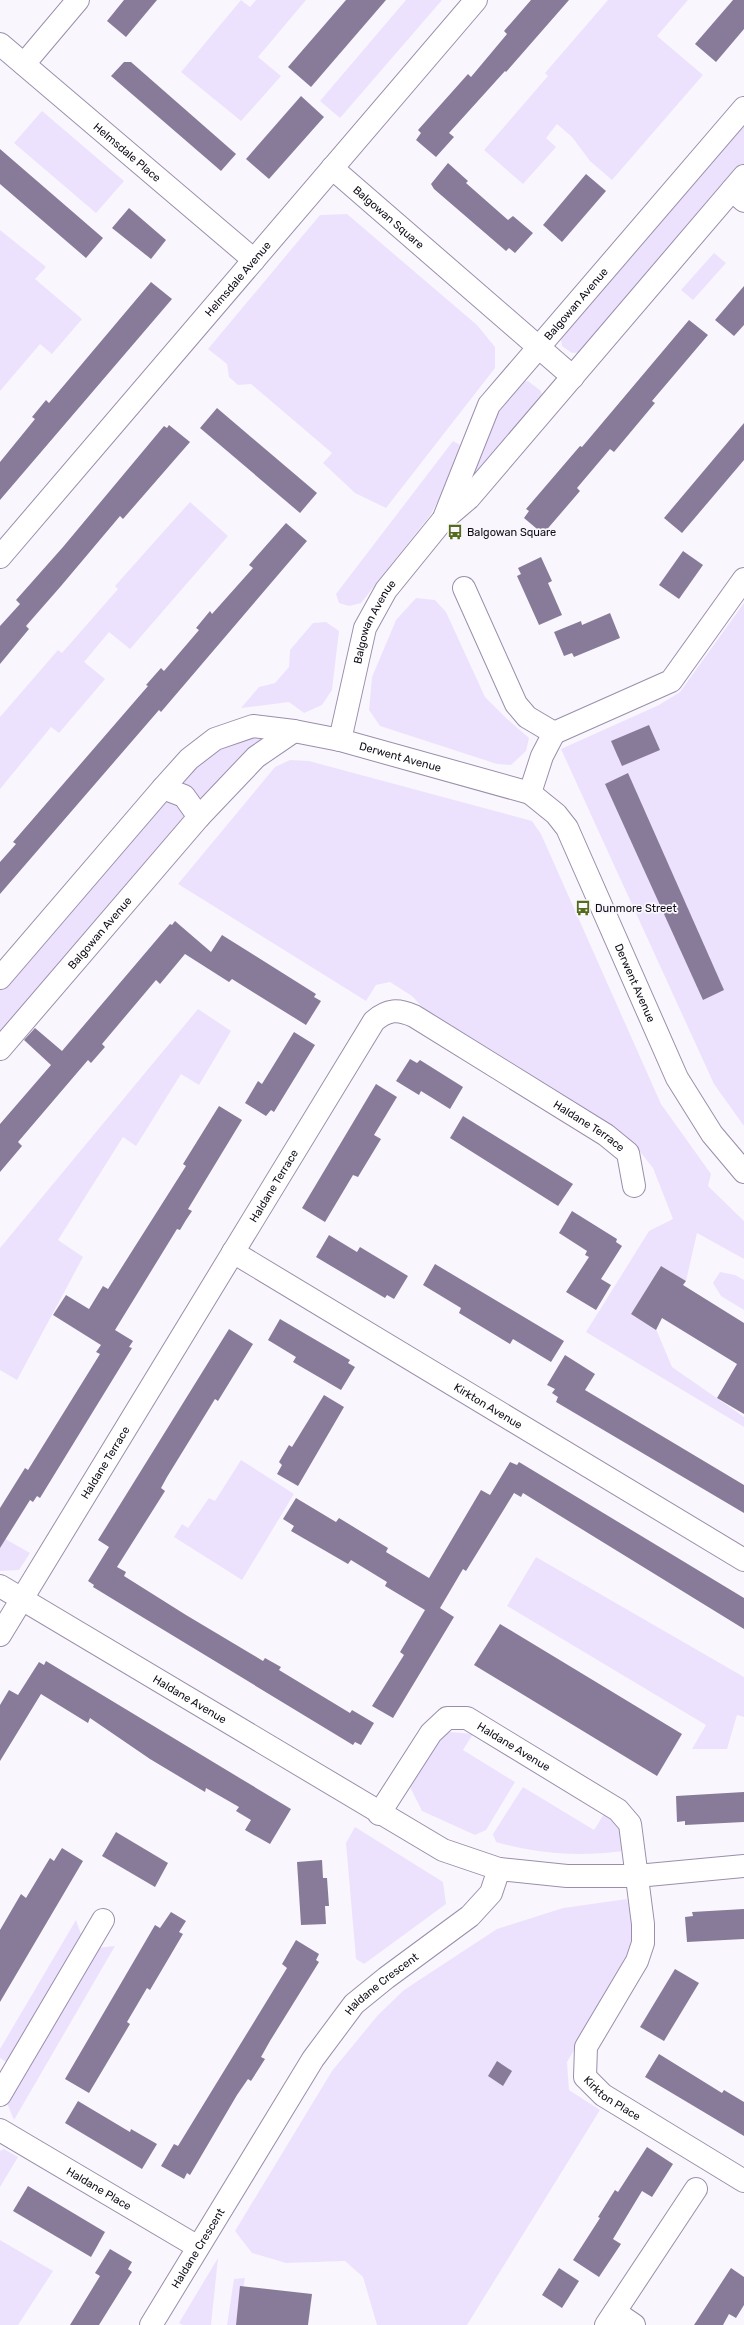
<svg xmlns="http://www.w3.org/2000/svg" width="744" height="2325" font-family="Rubik,sans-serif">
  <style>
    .green { fill: #ede2fd }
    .building { fill: #887b99 }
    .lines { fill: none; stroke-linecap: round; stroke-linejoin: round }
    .minor-casing { stroke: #9b8eac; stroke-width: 24 }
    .tertiary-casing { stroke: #9b8eac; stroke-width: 24 }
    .minor { stroke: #fff; stroke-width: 22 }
    .tertiary { stroke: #fff; stroke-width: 22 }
    .labels { text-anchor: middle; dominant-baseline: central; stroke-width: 3.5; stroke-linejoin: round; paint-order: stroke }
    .street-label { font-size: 11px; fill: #110d17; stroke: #f9f7fd }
    .poi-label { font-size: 11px; fill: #110d17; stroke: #f9f7fd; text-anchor: start }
  </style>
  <rect width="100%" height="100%" fill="#f9f7fd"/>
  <g class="green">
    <path d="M241 0 250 7 256 0H306L258 57 281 76 241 121 181 72Z"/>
    <path d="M406 0H442L340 118 320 101Z"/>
    <path d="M608 0H688L657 36 703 75 612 180 590 161 572 137 557 124 546 138 556 147 523 184 484 150 548 76 545 73Z"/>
    <path d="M42 111 124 181 96 213 14 143Z"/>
    <path d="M744 117V168L585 352 572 353 562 346 560 334Z"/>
    <path d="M347 214 477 325 495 347V368L386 508 355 493 323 463 332 453 251 384 238 385 229 377 227 364 208 349 320 215Z"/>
    <path d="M0 230 46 267 35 279 82 319 52 354 40 344 0 391Z"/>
    <path d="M714 253 726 263 693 300 681 290Z"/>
    <path d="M528 381 541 391 543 401 470 488 465 483 486 423 518 383Z"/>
    <path d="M453 441 460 445 449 480 431 514 361 603 349 606 339 603 336 594Z"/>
    <path d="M190 502 228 536 130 649 109 632 84 662 105 679 59 733 51 727 0 789V717L58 650 62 653 118 589 115 586Z"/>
    <path d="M416 598 435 600 446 612 485 697 507 719 529 738 526 751 511 765 497 764 380 726 369 710 372 677 396 620Z"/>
    <path d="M744 603V1126L714 1084 561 749 659 705 680 692Z"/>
    <path d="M326 622 339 631 332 690 322 705 304 713 289 702 241 708 259 687 275 683 289 667 290 650 313 623Z"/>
    <path d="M263 733 265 740 200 804 175 784 230 741Z"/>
    <path d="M290 760 309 761 532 821 541 834 661 1104 711 1174 708 1186 744 1221V1259L697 1233 686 1281 661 1266 631 1314 656 1329 672 1367 744 1417V1427L586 1332 649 1231 673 1219 653 1168 634 1144 427 1012 412 996 390 982 376 985 366 1001 178 884 275 767Z"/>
    <path d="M173 799 186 813 184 824 0 1040V990L162 800Z"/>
    <path d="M198 1009 231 1031 199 1085 181 1074 136 1146 123 1137 58 1240 83 1257 17 1380 0 1370V1248Z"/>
    <path d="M720 1272 735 1275 744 1280V1310L721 1296 713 1283Z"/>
    <path d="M241 1460 294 1494 242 1580 174 1537 182 1524 188 1528 209 1498 215 1501Z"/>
    <path d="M0 1536 30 1553 19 1570 0 1571Z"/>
    <path d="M536 1557 744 1677V1717L737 1715 727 1749H692L706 1725 507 1606Z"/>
    <path d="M450 1732 473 1734 463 1750 515 1782 486 1830 475 1835 422 1811 409 1785 435 1741Z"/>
    <path d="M523 1787 594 1830 604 1814C619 1826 624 1832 623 1851 582 1857 536 1854 496 1842L493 1834Z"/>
    <path d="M355 1827 443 1882 446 1904 364 1964 356 1959 346 1843Z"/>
    <path d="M627 1899 634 1931 631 1954 567 2062 569 2090 600 2110 467 2325H377L363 2277 345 2261 286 2263 252 2253 235 2231 332 2071 378 2015 404 1990 497 1929 563 1908Z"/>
    <path d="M76 1920 82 1937 8 2063 0 2058V2049Z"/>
    <path d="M115 1946 14 2120 7 2103 97 1948Z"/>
    <path d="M4 2149 18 2157 0 2187V2151Z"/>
    <path d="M0 2240 53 2271 18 2325H0Z"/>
    <path d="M218 2258 211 2325H183L179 2323Z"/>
    <path d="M245 2278 236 2325H227L234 2279Z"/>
  </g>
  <g class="building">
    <path d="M124 0H157L126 37 107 21Z"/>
    <path d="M346 0H386L311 87 288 67Z"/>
    <path d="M531 0H569L506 72 505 71 449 133 454 137 436 157 416 140 421 133 418 130 468 74 471 77 507 34 504 31Z"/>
    <path d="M733 0H744V29L716 62 695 44Z"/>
    <path d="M124 62H131L236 154 221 171 111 76Z"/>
    <path d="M301 96 324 117 269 179 246 159Z"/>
    <path d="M0 149 103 238 86 258 0 184Z"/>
    <path d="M448 163 468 181 466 183 508 220 513 216 533 233 515 253 509 248 506 251 434 189 431 184Z"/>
    <path d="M586 174 606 191 562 242 543 225Z"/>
    <path d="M129 208 166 240 151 259 112 228Z"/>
    <path d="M151 282 172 299 0 500V462L35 419 32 417 46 400 49 403Z"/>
    <path d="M744 286V325L734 336 715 320Z"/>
    <path d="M689 320 708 335 652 401 655 403 614 452 610 449 577 488 580 491 543 534 524 518 529 511 526 509 580 446 582 447Z"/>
    <path d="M217 408 317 493 300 513 200 428Z"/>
    <path d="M744 423V460L682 533 664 518Z"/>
    <path d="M169 425 190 442 123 519 120 516 61 586 26 626 29 629 0 664V626L20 604 16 600 63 547 164 426 167 428Z"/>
    <path d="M286 523 307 541 161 712 159 710 0 894V862L16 844 13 842 148 686 146 685 161 668 164 671 199 630 196 628 210 611 212 614 253 568 249 565Z"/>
    <path d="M683 551 703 565 679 599 659 585Z"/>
    <path d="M541 557 552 581 548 583 562 615 539 625 517 576 521 574 518 568Z"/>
    <path d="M610 613 620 638 574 657 572 653 564 656 554 632 581 621 582 625Z"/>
    <path d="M649 725 660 750 622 766 611 741Z"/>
    <path d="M628 773 724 990 703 1000 605 784Z"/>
    <path d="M175 921 211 952 222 935 316 994 314 997 321 1001 306 1025 232 979 229 982 185 954 160 984 156 980 102 1044 105 1047 91 1063 88 1060 18 1142 22 1146 0 1172V1124L51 1065 24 1040 35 1028 62 1051 170 924 172 925Z"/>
    <path d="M294 1032 315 1045 274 1112 271 1110 266 1116 245 1103 258 1081 262 1084Z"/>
    <path d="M410 1059 417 1063 420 1060 463 1087 450 1109 421 1091 419 1095 396 1081Z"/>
    <path d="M376 1084 397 1097 374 1135 381 1139 358 1177 353 1175 325 1222 302 1208Z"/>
    <path d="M219 1106 242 1120 188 1209 192 1211 186 1220 180 1230 177 1229 115 1330 133 1341 129 1347 132 1348 40 1498 37 1496 33 1502 30 1500 0 1548V1508L25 1468 28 1470 100 1354 96 1352 101 1345 53 1315 66 1295 89 1309 103 1286 108 1289 186 1166 183 1164Z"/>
    <path d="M463 1116 573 1184 558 1206 450 1138Z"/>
    <path d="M572 1211 617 1239 616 1242 622 1246 601 1279 611 1285 596 1310 566 1292 589 1257 585 1255 587 1251 559 1233Z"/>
    <path d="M329 1235 357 1252 360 1247 408 1276 394 1299 387 1295 385 1298 316 1257Z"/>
    <path d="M435 1264 564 1341 551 1362 513 1339 510 1344 459 1313 461 1308 423 1285Z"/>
    <path d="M661 1266 686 1281 683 1285 744 1323V1414L717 1398 737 1364 662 1318 656 1330 631 1314Z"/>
    <path d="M280 1319 350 1360 348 1363 355 1367 341 1390 293 1362 296 1357 268 1340Z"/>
    <path d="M229 1329 253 1344 218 1401 215 1399 167 1477 161 1488 165 1491 117 1567 126 1572 124 1576 186 1615 263 1661 265 1658 281 1667 279 1670 350 1713 352 1710 374 1723 361 1745 355 1742 353 1745 134 1612 93 1587 94 1585 88 1581 109 1547 98 1540Z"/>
    <path d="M565 1355 595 1374 585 1390 744 1485V1513L556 1402 558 1397 552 1393 555 1389 547 1385Z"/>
    <path d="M324 1395 344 1407 298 1486 277 1474 282 1465 279 1462 289 1445 292 1447Z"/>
    <path d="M510 1462 517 1465 519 1462 744 1598V1629L523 1493 521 1497 514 1493 466 1571 463 1569 440 1608 454 1617 393 1718 372 1706 404 1655 400 1652 425 1610 385 1586 387 1582 351 1560 348 1564 291 1531 294 1526 283 1519 296 1498 336 1522 339 1518 388 1548 386 1552 429 1578 481 1490 490 1495Z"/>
    <path d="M500 1624 682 1734 657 1776 474 1665Z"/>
    <path d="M46 1661 291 1809 270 1844 245 1830 251 1820 236 1811 239 1807 206 1788 205 1792 150 1759 90 1718 88 1723 41 1694 0 1761V1705L9 1690 18 1695 39 1662 44 1665Z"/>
    <path d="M744 1792V1822L685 1825V1821L677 1822 676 1796Z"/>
    <path d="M116 1832 168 1863 155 1887 102 1856Z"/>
    <path d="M62 1848 83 1861 0 2002V1930L21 1894 26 1898 50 1858 54 1861Z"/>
    <path d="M322 1860 323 1878H327L329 1906H325L326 1924 301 1925 297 1862Z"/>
    <path d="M744 1909V1939L687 1942 685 1917 693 1916 692 1912Z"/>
    <path d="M171 1912 186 1921 179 1932 183 1934 150 1990 147 1988 127 2022 130 2024 89 2093 65 2079 155 1925 160 1928Z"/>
    <path d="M296 1940 319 1954 316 1960 319 1962 270 2041 261 2057 265 2059 251 2081 248 2079 237 2095 190 2175 187 2173 184 2179 161 2166 174 2144 178 2146 257 2017 287 1968 282 1964Z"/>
    <path d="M675 1969 699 1983 664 2041 640 2027Z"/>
    <path d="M659 2054 722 2093 724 2090 744 2102V2136L645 2077Z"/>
    <path d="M497 2061 512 2071 503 2086 488 2076Z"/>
    <path d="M78 2101 130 2132 131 2129 157 2144 142 2169 65 2123Z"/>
    <path d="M647 2147 673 2164 652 2197 642 2191 613 2239 621 2244 599 2277 573 2260 600 2218 598 2217 615 2190 618 2192Z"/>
    <path d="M28 2186 105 2232 91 2257 13 2211Z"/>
    <path d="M110 2249 132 2262 128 2269 132 2272 99 2325H70L100 2276 95 2273Z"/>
    <path d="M559 2268 579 2281 562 2308 542 2295Z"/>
    <path d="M731 2268 744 2277V2305L736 2318 729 2314 723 2325H694Z"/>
    <path d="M240 2286 312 2294 308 2325H236Z"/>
  </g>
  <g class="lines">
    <defs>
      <g id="minor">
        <path id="s1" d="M0 44 254 260"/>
        <path d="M24 64 78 0"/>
        <path id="s2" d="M332 168 573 377"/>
        <path d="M732 190 744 201"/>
        <path id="s3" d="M0 557 476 0"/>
        <path d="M464 588 516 704 527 717 554 733 542 756 530 793"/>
        <path d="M554 733 671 681 744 579"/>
        <path id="s4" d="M233 1252 744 1560"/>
        <path id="s5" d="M0 1586 443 1850 499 1869"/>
        <path id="s6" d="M0 1635 374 1021C388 1009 398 1009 414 1016L606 1135 628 1153 634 1186"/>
        <path id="s7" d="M379 1814 431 1733 447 1718H467L618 1810 630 1824 643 1924V1943L637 1961 586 2047 585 2077 603 2095 744 2181"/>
        <path d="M0 2095 103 1920"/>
        <path id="s8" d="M0 2130 198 2247"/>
        <path d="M615 2312 634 2325"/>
        <path id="s9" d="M151 2325 313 2059 354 2004 386 1978 470 1916 491 1893 499 1869 567 1876H637L744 1866"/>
        <path d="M606 2325 696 2189"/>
      </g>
      <g id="tertiary">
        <path id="s10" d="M444 518 489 405 744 108"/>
        <path id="s11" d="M340 740 365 628 386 590 442 521 469 498 744 176"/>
        <path d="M163 788 184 796 199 817"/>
        <path id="s12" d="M0 978 163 788 189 759 215 739 253 726 294 731 340 740 530 793 556 814 567 828 677 1078 712 1134 744 1172"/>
        <path id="s13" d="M0 1049 199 817 256 757 294 731"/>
      </g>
    </defs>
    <use href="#minor" class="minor-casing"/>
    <use href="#tertiary" class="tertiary-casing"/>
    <use href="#minor" class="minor"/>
    <use href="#tertiary" class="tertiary"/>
  </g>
  <defs>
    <symbol id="bus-bare" viewBox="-9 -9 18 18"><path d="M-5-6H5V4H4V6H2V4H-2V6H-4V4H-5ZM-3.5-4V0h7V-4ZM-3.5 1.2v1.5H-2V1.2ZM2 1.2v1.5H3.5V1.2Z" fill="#536b1b" stroke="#f9f7fd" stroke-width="2.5" paint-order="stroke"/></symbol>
  </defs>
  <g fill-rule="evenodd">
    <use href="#bus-bare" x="444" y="521" width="22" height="22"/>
    <use href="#bus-bare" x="572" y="897" width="22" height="22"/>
  </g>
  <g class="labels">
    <g class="street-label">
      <text stroke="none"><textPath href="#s1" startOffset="167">Helmsdale Place</textPath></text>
      <text stroke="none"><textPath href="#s2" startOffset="75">Balgowan Square</textPath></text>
      <text stroke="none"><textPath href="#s3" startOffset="366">Helmsdale Avenue</textPath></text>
      <text stroke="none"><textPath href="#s10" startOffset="255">Balgowan Avenue</textPath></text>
      <text stroke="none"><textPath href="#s11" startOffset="124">Balgowan Avenue</textPath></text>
      <text stroke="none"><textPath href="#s12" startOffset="513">Derwent Avenue</textPath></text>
      <text stroke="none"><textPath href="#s13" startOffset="153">Balgowan Avenue</textPath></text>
      <text stroke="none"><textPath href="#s12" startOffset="868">Derwent Avenue</textPath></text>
      <text stroke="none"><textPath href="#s6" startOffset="969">Haldane Terrace</textPath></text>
      <text stroke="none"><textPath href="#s6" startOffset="526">Haldane Terrace</textPath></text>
      <text stroke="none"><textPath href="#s4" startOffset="298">Kirkton Avenue</textPath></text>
      <text stroke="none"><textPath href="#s6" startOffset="202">Haldane Terrace</textPath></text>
      <text stroke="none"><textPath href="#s5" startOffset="221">Haldane Avenue</textPath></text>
      <text stroke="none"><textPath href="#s7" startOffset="193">Haldane Avenue</textPath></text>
      <text stroke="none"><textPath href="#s9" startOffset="414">Haldane Crescent</textPath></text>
      <text stroke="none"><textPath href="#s7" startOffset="637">Kirkton Place</textPath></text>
      <text stroke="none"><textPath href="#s8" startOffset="115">Haldane Place</textPath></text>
      <text stroke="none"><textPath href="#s9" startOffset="90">Haldane Crescent</textPath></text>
    </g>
    <g class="poi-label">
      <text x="467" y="532">Balgowan Square</text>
      <text x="595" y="908">Dunmore Street</text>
    </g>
  </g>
</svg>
